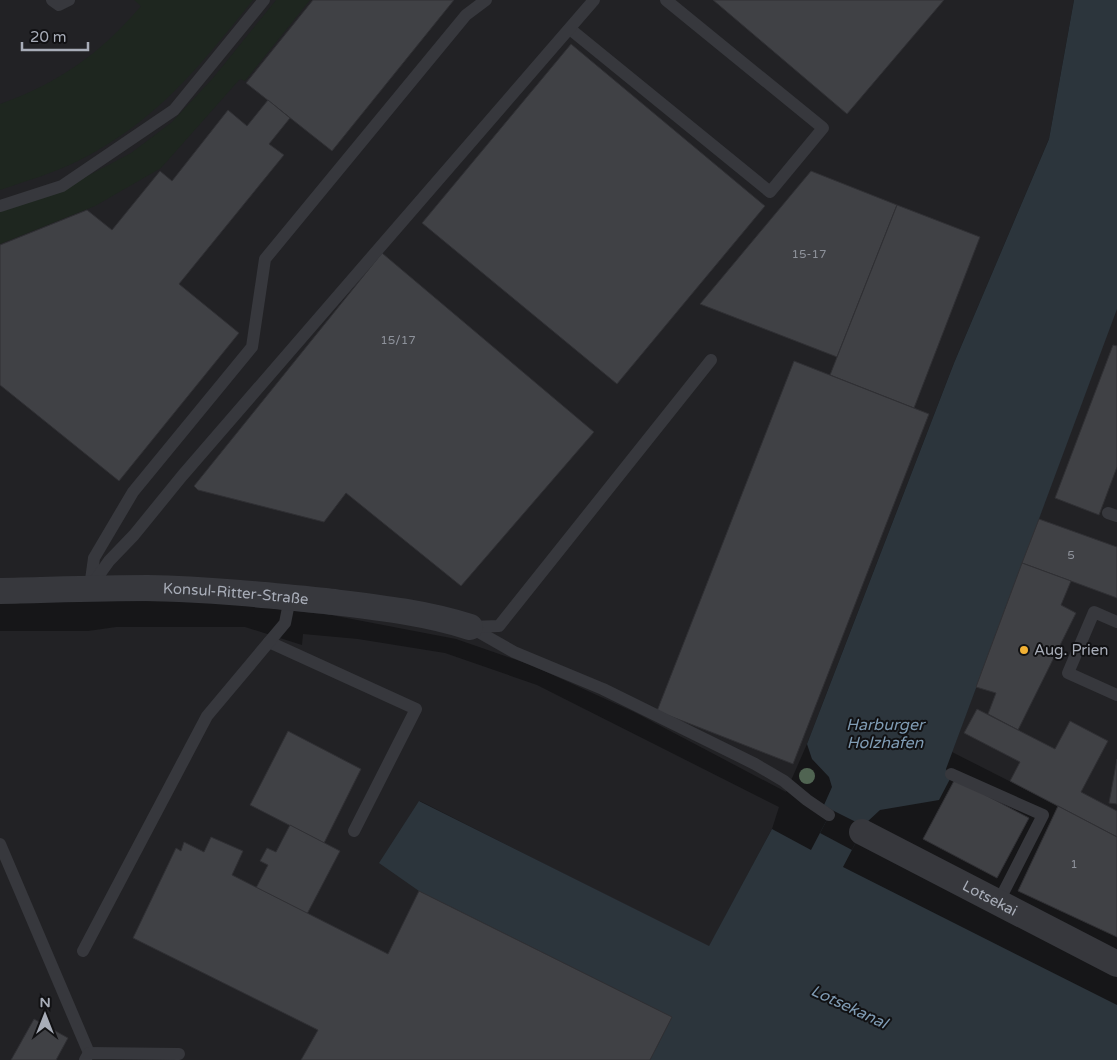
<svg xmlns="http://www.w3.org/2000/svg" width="1117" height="1060" font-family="'Varela Round',sans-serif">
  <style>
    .built { fill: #222225 }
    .green { fill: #1e261f }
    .water { fill: #2c353c }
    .pier { fill: #161618 }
    .building { fill: #404145; stroke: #303034 }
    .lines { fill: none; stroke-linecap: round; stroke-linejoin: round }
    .service { stroke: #37383d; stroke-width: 12 }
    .minor { stroke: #37383d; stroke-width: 26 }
    .tree { fill: #506452 }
    .poi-dot { fill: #f2b134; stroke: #111113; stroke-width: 2 }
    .labels { text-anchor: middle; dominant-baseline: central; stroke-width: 4; stroke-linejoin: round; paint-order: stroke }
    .number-label { font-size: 12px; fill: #8e929b }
    .street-label { font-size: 15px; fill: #a8adb8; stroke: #111113 }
    .poi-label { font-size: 15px; fill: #a8adb8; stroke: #111113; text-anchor: start }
    .water-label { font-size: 16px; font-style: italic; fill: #7f9bb3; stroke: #111113 }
  </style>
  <rect width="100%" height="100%" fill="#161618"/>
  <g class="built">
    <path d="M0 0H1074L1049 139 954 363 807 744 786 792 636 713 531 665 456 639 331 615 225 603 0 598Z"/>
    <path d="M1117 307V836L952 752Z"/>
    <path d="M116 627H245L302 645 303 634 358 639 445 653 537 685 779 807 772 829 709 947 420 801 419 891 672 1017 650 1060H0V631H88Z"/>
  </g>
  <g class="green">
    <path d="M134 0H253C200 66 156 122 78 161 54 173 26 181 0 190V104C59 83 101 53 141 6Z"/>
    <path d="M276 0H310L245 81 240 79 161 168 95 206 0 244V211L80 180 131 153 172 122 213 78Z"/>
  </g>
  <path class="water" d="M1074 0H1117V309L946 769 950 779 939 800 880 810 866 823 843 867 1117 1005V1060H650L672 1017 419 891 379 863 419 801 709 946 772 829 811 850 832 810 824 805 832 787 829 777 812 759 807 744 954 363 1049 139Z"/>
  <path class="pier" d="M832 810 864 826 852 850 820 833Z"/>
  <g class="building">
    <path d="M313 0H454L332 151 246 83Z"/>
    <path d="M713 0H944L847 114Z"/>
    <path d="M571 44 765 206 617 384 422 223Z"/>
    <path d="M268 100 290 118 269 144 284 155 179 284 239 333 119 481 0 385V245L87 210 112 230 160 171 172 181 228 110 247 126Z"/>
    <path d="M811 171 897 205 837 357 700 304Z"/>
    <path d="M897 205 980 237 914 408 830 375Z"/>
    <path d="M382 253 594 432 461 586 346 493 324 522 198 490 194 486Z"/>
    <path d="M1113 345 1117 346V467L1099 515 1055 498Z"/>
    <path d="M794 361 929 414 793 764 657 711Z"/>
    <path d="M1039 519 1117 547V598L1022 563Z"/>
    <path d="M1022 563 1071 581 1061 605 1076 613 1018 730 988 714 996 693 976 687Z"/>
    <path d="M977 709 1055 749 1070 721 1108 741 1081 792 1117 811V837L1010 781 1020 762 964 733Z"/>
    <path d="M288 731 361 769 324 843 250 805Z"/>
    <path d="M1117 759V804L1109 803Z"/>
    <path d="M955 779 1029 818 997 878 923 839Z"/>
    <path d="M1058 806 1117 837V937L1018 891Z"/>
    <path d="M290 825 340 851 307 914 256 888 268 865 260 861 267 848 276 852Z"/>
    <path d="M211 837 243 851 232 875 388 954 419 891 672 1017 650 1060H301L318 1030 133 938 176 848 181 851 184 842 204 852Z"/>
    <path d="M34 1019 68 1038 56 1060H11Z"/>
  </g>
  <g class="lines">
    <g class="service">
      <path d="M52 0 59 5 69 0"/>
      <path d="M570 29 770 192 823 128 666 0"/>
      <path d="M0 206 62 186 174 110 264 0"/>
      <path d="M1108 513 1117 516"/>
      <path d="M90 587 94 558 133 492 252 347 265 259 466 15 486 0"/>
      <path d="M89 589 109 561 134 535 182 476 594 0"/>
      <path d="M1117 622 1094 612 1068 673 1117 695"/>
      <path d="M470 627 514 652 603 689 755 764 784 781 807 800 829 815"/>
      <path d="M470 627 499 626 711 360"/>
      <path d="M269 642 416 709 354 831"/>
      <path d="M951 774 1043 815 998 903"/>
      <path d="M0 844 89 1053"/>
      <path d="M83 951 207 716 285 623 290 598"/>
      <path d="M85 1060 89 1053 179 1054"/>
    </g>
    <g class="minor">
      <path id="s1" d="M0 591C49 590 98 588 148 588 207 589 266 595 325 601 374 607 423 612 470 627"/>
      <path id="s2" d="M862 832 1117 964"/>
    </g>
  </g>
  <circle class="tree" cx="807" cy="776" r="8"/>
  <circle class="poi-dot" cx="1024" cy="650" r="5"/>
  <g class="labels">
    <g class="number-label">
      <text x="809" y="254">15-17</text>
      <text x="398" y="340">15/17</text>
      <text x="1071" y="555">5</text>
      <text x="1074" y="864">1</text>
    </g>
    <g class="street-label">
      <text stroke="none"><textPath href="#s1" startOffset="236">Konsul-Ritter-Straße</textPath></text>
      <text stroke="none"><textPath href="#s2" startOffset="144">Lotsekai</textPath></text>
    </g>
    <g class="poi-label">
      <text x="1034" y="650">Aug. Prien</text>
    </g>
    <g class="water-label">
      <text x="885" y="725">Harburger<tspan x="885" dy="18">Holzhafen</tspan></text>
      <text transform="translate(849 1007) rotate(25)">Lotsekanal</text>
    </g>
  </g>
  <g transform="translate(45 1015)" stroke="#111113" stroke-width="4" paint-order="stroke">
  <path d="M0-4L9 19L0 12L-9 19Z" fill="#a8adb8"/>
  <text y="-8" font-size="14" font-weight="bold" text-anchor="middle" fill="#a8adb8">N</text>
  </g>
  <path d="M22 42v8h66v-8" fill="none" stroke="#a8adb8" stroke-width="2.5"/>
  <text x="30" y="42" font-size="15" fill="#a8adb8" stroke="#111113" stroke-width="4" paint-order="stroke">20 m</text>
</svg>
